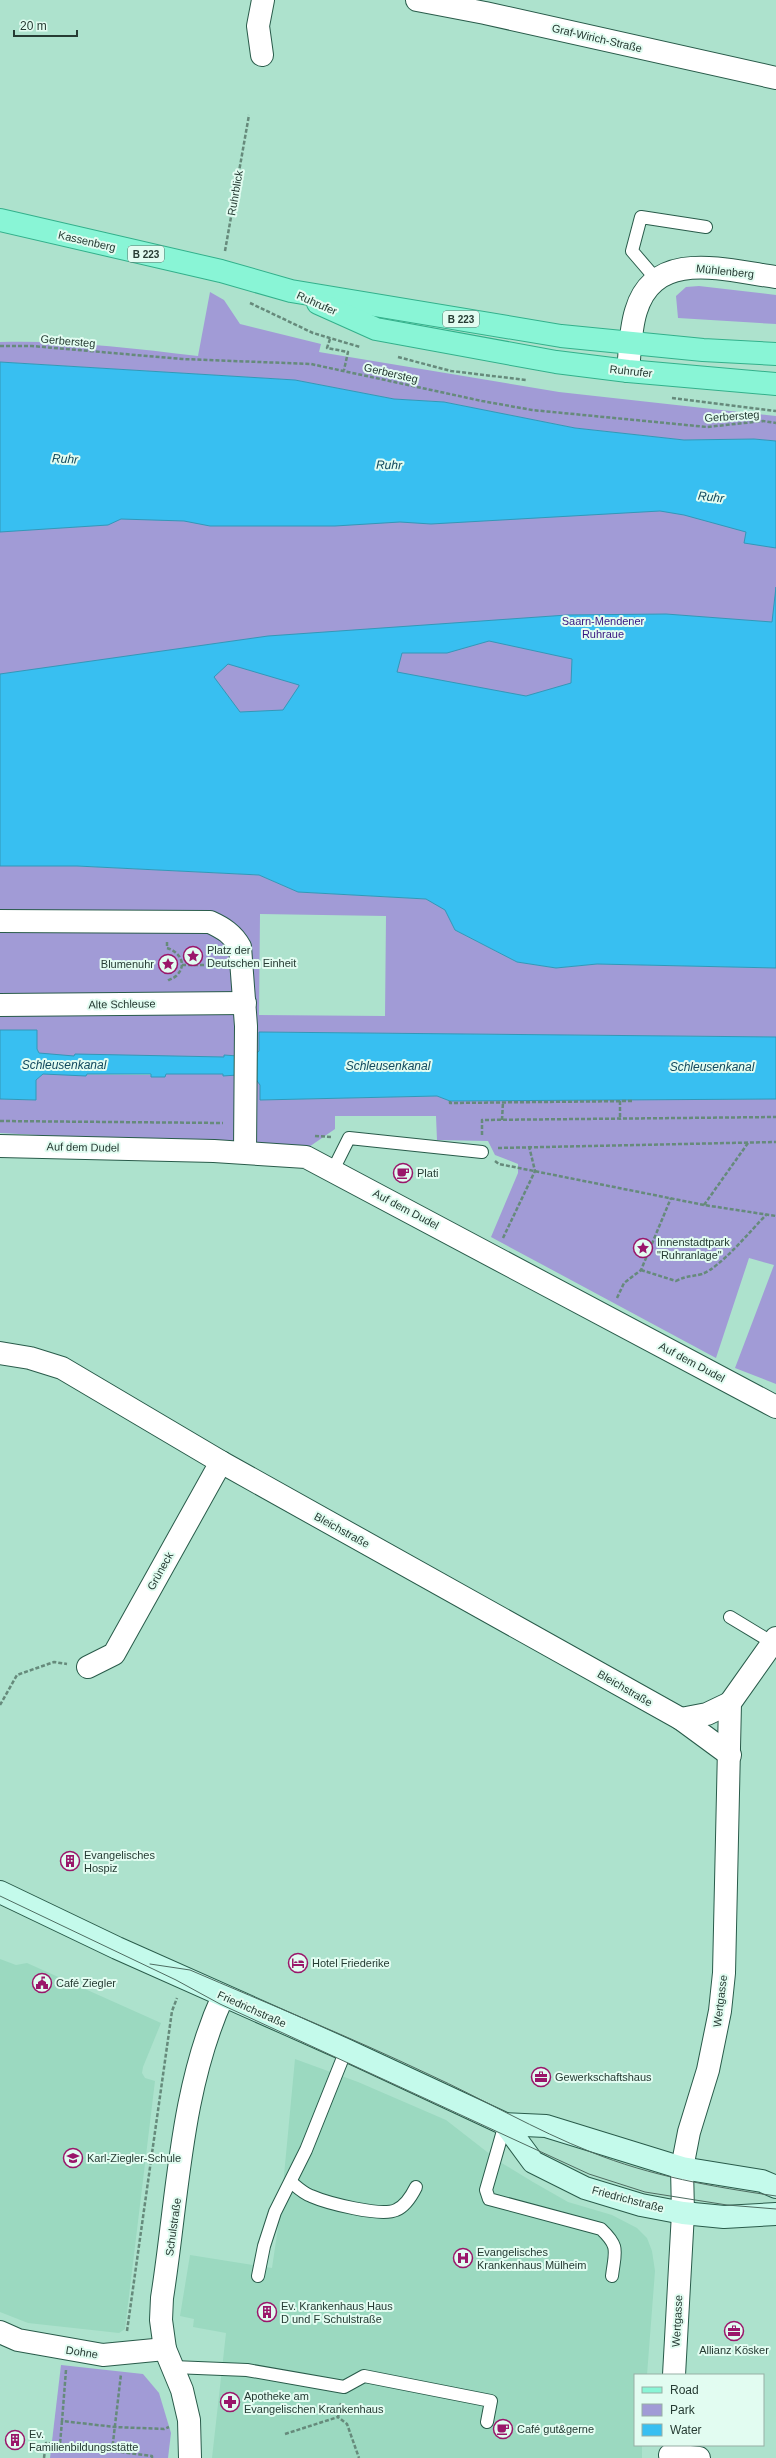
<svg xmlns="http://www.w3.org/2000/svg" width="776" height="2458" font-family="Arial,sans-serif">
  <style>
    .built { fill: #9bd9c0 }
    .green { fill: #a19bd6; fill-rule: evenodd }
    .water { fill: #38bff1; stroke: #3397b8; fill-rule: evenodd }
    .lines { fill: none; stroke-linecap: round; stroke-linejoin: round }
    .service-casing { stroke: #295b4a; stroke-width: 14 }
    .minor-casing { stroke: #295b4a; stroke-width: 24 }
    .secondary-casing { stroke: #295b4a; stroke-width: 24 }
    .primary-casing { stroke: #33b08b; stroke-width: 24 }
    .path { stroke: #668a7b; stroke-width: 2.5; stroke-dasharray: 4 2; stroke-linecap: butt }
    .service { stroke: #fff; stroke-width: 12 }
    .minor { stroke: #fff; stroke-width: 22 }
    .secondary { stroke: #c4faeb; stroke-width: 22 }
    .primary { stroke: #89f5d6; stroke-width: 22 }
    .tram { stroke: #4e6c61; stroke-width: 1 }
    .labels { text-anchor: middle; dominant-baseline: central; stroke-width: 4; stroke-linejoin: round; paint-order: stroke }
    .shield { fill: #e2fcf1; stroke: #5e756c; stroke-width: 1 }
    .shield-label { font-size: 10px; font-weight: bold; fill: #263b33 }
    .street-label { font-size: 11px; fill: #263b33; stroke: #e2fcf1 }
    .park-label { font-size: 11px; fill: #371580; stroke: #e2fcf1 }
    .poi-label { font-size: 11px; fill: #263b33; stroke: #e2fcf1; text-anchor: start }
    .water-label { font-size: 12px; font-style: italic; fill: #11485d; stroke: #e2fcf1 }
  </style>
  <rect width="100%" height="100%" fill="#ade2cd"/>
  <g class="built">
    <path d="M0 1959 16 1965 27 1963 161 2023 143 2067 142 2073 145 2078 155 2081 125 2329 119 2333 28 2323 0 2312Z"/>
    <path d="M295 2059 358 2082 446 2120 500 2162 533 2182 568 2202 612 2215 637 2228 647 2238 652 2251 655 2271 647 2375H635V2445H642V2458H212L226 2333 193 2327 194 2319 180 2316 190 2255 272 2268 281 2207Z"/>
  </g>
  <g class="green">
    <path d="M699 286 776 295V324L678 318 676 296 686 287Z"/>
    <path d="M210 292 224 300 240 324 321 344 319 352 559 392 776 416V441L754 439 684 440 575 428 444 402 394 399 295 380 0 362V342C66 340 132 348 198 356Z"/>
    <path d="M0 443 776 484V805L0 753Z"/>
    <path d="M0 866H77L259 875 298 892 426 899 445 909 455 930 517 962 556 968 597 964 776 968V1037L260 1032 259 1051 252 1057 224 1055V1057L44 1056C33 1051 37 1040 37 1030H0ZM260 914 386 916 385 1016 259 1015Z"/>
    <path d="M43 1074 151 1075V1077H165L166 1074H253L260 1085V1100L437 1096 450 1101 776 1099V1384L735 1368 774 1265 749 1258 716 1358 491 1237 518 1173V1164L495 1155 488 1141 437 1140 436 1116H335V1129L306 1149 0 1133V1099L36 1100V1080Z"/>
    <path d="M61 2365 143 2374 159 2393 171 2433 168 2458H50Z"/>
  </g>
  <g class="water">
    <path d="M0 362 295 380 394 399 444 402 575 428 684 440 754 439 776 441V548L744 543 746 532 684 515 660 511 431 524 400 522 335 526H210L184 521 121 519 108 525 0 532Z"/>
    <path d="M776 587V968L597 964 556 968 517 962 455 930 445 910 426 899 298 892 259 875 77 866H0V674L268 636 567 615 666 614 772 622ZM489 641 572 659 571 683 526 696 397 672 402 653H447ZM228 664 299 685V686L283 710 240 712 214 677Z"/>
    <path d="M0 1030H37V1049L39 1053 74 1056 75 1054 224 1057V1055L252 1057 259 1051V1032L776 1037V1099L450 1101 437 1096 260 1100V1085L252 1074 223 1076V1074H166L165 1077H151V1074H87L86 1076 43 1074 36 1080V1100L0 1099Z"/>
  </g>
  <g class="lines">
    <defs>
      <g id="service">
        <path d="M656 279 632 251 641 217 706 227"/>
        <path d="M333 1170 349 1138 482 1152"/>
        <path d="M730 1617 773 1643"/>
        <path d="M505 2124 486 2190 489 2199 601 2229C620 2247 615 2251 612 2276"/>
        <path d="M291 2182C297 2187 303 2193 311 2196 327 2203 381 2217 396 2210 406 2206 412 2195 416 2187"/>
        <path d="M258 2276 264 2246 275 2212 306 2150 346 2050"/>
        <path d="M173 2367 247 2370 344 2387 364 2376 491 2401 487 2422"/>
      </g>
      <g id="minor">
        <path d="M417 0 485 13 776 78"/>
        <path d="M262 55 258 26 263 0"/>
        <path d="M628 371C630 352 630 330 636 311 655 247 727 271 776 277"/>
        <path d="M0 921 210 922C223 928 233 934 240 947L246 1026 245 1152"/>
        <path d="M0 1005 245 1003"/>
        <path d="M0 1146 214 1151 306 1157 776 1407"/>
        <path d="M0 1353 30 1358 62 1368 221 1462 681 1719 730 1755"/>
        <path d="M88 1667 114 1654 221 1462"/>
        <path d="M681 1719 707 1714 730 1703"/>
        <path d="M0 2332 18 2340 103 2355 165 2349"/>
        <path d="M674 2375 683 2213 682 2168 689 2132 708 2070 720 2011 724 1973 730 1703 776 1638"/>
        <path d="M670 2455 699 2458"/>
        <path d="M190 2458 189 2420 182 2390 165 2349 161 2320 162 2298C178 2197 180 2090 223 1996"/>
      </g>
      <g id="secondary">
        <path d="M0 1892 117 1948 346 2050 505 2124 546 2126 682 2168 762 2181 776 2187"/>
        <path d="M505 2124 533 2162 585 2188 641 2205 683 2213 724 2217 776 2214"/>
      </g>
      <g id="primary">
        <path d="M0 220 221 271 291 291 561 336 703 350 776 354"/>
        <path d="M318 303 376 329 556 362 628 371 776 384"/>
      </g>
    </defs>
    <use href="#service" class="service-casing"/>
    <use href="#minor" class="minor-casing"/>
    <use href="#secondary" class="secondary-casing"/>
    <use href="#primary" class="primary-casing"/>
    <g class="path">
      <path d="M225 251 249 115"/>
      <path d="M250 303 313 333 360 347"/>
      <path d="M330 339 327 348 348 352 344 370"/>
      <path d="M0 346H32L182 359 311 364 482 401 532 410 707 427 763 421 776 423"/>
      <path d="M398 357 451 371 526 380"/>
      <path d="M672 398 776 411"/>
      <path d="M167 942V948C180 952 188 965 176 976 173 979 168 979 167 982"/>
      <path d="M182 965H220"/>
      <path d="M450 1101V1103L633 1101"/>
      <path d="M620 1101V1120"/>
      <path d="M502 1120 503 1102"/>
      <path d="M0 1121 223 1123"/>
      <path d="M482 1135V1120L776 1117"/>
      <path d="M315 1136 332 1137"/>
      <path d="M498 1148 776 1142"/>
      <path d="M495 1161 499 1164 704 1205 776 1216"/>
      <path d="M704 1205 748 1143"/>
      <path d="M503 1238 535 1171 529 1146"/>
      <path d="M641 1270 676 1281C688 1275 691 1277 702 1274 720 1268 752 1229 766 1215"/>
      <path d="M617 1298 624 1283 641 1270 671 1198"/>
      <path d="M0 1705 17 1675 54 1662 67 1664"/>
      <path d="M127 2331 172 2011 177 1998"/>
      <path d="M66 2370 62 2421 115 2427 164 2429 169 2427"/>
      <path d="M341 2403 338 2417 347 2424 359 2458"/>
      <path d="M62 2421 60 2444 152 2456V2458"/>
      <path d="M285 2434 338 2417"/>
      <path d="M112 2451 121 2374"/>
      <path d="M44 2458 46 2443 60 2444"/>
    </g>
    <use href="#service" class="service"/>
    <use href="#minor" class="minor"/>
    <use href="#secondary" class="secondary"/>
    <use href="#primary" class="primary"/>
    <g class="tram">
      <path d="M0 1896 176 1980 220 2004 589 2174 645 2192 727 2205 776 2209"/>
      <path d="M150 1964 190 1970C269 2004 350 2037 428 2074 483 2099 535 2130 591 2152 650 2176 714 2187 776 2196"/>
    </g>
  </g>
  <defs>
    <symbol id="sight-ring" viewBox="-11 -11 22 22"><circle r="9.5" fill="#e2fcf1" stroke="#9a166a" stroke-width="1.5"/><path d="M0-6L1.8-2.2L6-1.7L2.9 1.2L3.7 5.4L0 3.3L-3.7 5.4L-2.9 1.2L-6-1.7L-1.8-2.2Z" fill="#9a166a"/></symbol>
    <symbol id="cafe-ring" viewBox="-11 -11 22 22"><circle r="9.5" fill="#e2fcf1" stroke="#9a166a" stroke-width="1.5"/><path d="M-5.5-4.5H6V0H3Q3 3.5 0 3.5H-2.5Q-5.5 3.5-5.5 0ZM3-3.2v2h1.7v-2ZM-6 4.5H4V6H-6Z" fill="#9a166a"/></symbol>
    <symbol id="building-ring" viewBox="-11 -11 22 22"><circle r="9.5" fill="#e2fcf1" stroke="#9a166a" stroke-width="1.5"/><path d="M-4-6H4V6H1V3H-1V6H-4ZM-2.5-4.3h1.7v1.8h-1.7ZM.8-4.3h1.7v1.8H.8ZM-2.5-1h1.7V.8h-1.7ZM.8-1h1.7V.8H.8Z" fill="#9a166a"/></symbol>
    <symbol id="hotel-ring" viewBox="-11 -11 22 22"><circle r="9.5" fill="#e2fcf1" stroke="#9a166a" stroke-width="1.5"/><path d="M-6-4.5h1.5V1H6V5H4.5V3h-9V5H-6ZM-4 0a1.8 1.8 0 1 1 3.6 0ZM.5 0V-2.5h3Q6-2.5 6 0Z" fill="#9a166a"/></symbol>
    <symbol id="civic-ring" viewBox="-11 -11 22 22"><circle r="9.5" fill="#e2fcf1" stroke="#9a166a" stroke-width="1.5"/><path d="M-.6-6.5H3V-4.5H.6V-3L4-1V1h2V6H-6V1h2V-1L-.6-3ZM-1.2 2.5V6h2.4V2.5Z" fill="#9a166a"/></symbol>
    <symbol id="office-ring" viewBox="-11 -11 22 22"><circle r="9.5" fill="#e2fcf1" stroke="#9a166a" stroke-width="1.5"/><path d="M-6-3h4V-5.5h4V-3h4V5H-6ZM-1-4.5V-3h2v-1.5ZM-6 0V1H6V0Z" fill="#9a166a"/></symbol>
    <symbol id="school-ring" viewBox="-11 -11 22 22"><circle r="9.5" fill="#e2fcf1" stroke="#9a166a" stroke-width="1.5"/><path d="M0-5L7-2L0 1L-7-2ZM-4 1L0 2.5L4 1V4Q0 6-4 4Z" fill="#9a166a"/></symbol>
    <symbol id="hospital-ring" viewBox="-11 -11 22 22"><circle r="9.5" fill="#e2fcf1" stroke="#9a166a" stroke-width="1.5"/><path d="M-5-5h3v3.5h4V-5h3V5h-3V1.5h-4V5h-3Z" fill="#9a166a"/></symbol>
    <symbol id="pharmacy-ring" viewBox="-11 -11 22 22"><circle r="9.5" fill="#e2fcf1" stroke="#9a166a" stroke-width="1.5"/><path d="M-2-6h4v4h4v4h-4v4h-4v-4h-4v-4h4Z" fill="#9a166a"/></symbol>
  </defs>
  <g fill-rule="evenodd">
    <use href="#sight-ring" x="182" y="945" width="22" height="22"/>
    <use href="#sight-ring" x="157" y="953" width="22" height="22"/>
    <use href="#cafe-ring" x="392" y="1162" width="22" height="22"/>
    <use href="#sight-ring" x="632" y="1237" width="22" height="22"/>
    <use href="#building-ring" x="59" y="1850" width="22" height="22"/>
    <use href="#hotel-ring" x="287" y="1952" width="22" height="22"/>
    <use href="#civic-ring" x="31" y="1972" width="22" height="22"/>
    <use href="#office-ring" x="530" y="2066" width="22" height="22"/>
    <use href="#school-ring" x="62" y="2147" width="22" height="22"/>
    <use href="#hospital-ring" x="452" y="2247" width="22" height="22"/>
    <use href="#building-ring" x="256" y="2301" width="22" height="22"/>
    <use href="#office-ring" x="723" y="2320" width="22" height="22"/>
    <use href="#pharmacy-ring" x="219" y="2391" width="22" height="22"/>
    <use href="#cafe-ring" x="492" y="2418" width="22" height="22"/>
    <use href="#building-ring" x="4" y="2429" width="22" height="22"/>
  </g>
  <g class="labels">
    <g class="shield">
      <rect x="128" y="246" width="36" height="16" rx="3"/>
      <rect x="443" y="311" width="36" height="16" rx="3"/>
    </g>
    <g class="shield-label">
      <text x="146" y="254">B 223</text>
      <text x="461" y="319">B 223</text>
    </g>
    <g class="street-label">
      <text transform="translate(597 38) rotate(13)">Graf-Wirich-Straße</text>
      <text transform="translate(235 193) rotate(-80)">Ruhrblick</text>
      <text transform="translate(87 241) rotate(13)">Kassenberg</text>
      <text transform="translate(725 271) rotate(6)">Mühlenberg</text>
      <text transform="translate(317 303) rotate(24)">Ruhrufer</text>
      <text transform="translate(68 341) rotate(5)">Gerbersteg</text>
      <text transform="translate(631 371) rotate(6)">Ruhrufer</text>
      <text transform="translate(391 373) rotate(13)">Gerbersteg</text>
      <text transform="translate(732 416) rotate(-4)">Gerbersteg</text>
      <text transform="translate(122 1004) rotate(-1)">Alte Schleuse</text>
      <text transform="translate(83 1147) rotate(1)">Auf dem Dudel</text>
      <text transform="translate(406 1209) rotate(28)">Auf dem Dudel</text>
      <text transform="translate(692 1362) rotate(28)">Auf dem Dudel</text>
      <text transform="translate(342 1530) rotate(29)">Bleichstraße</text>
      <text transform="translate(160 1571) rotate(-61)">Grüneck</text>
      <text transform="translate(625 1688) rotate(30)">Bleichstraße</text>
      <text transform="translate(720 2001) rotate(-83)">Wertgasse</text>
      <text transform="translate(252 2009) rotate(24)">Friedrichstraße</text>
      <text transform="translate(628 2199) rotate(15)">Friedrichstraße</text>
      <text transform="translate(173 2227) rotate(-82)">Schulstraße</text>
      <text transform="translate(677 2321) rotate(-87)">Wertgasse</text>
      <text transform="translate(82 2352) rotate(9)">Dohne</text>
    </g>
    <g class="park-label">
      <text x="603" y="621">Saarn-Mendener<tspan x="603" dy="13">Ruhraue</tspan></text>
    </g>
    <g class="poi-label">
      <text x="207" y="950">Platz der<tspan x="207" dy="13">Deutschen Einheit</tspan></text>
      <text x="154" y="964" text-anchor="end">Blumenuhr</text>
      <text x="417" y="1173">Plati</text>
      <text x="657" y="1242">Innenstadtpark<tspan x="657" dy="13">"Ruhranlage"</tspan></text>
      <text x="84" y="1855">Evangelisches<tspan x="84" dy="13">Hospiz</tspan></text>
      <text x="312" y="1963">Hotel Friederike</text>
      <text x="56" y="1983">Café Ziegler</text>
      <text x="555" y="2077">Gewerkschaftshaus</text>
      <text x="87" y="2158">Karl-Ziegler-Schule</text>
      <text x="477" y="2252">Evangelisches<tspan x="477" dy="13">Krankenhaus Mülheim</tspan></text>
      <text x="281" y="2306">Ev. Krankenhaus Haus<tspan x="281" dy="13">D und F Schulstraße</tspan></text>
      <text x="734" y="2350" text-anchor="middle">Allianz Kösker</text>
      <text x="244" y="2396">Apotheke am<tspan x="244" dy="13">Evangelischen Krankenhaus</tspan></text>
      <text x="517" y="2429">Café gut&amp;gerne</text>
      <text x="29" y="2434">Ev.<tspan x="29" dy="13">Familienbildungsstätte</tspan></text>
    </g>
    <g class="water-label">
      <text transform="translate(65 459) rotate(3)">Ruhr</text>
      <text transform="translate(389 465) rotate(1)">Ruhr</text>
      <text transform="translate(711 497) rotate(7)">Ruhr</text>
      <text x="64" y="1065">Schleusenkanal</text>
      <text x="388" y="1066">Schleusenkanal</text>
      <text x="712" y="1067">Schleusenkanal</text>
    </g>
  </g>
  <rect x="634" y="2374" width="130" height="72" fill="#e2fcf1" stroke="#97afa5"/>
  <rect x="642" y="2387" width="20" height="6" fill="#89f5d6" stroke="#97afa5"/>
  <text x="670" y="2394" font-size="12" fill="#263b33">Road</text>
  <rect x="642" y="2404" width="20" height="12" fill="#a19bd6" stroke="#97afa5"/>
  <text x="670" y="2414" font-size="12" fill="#263b33">Park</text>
  <rect x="642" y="2424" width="20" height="12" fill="#38bff1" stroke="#97afa5"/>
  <text x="670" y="2434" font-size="12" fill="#263b33">Water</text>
  <path d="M14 30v6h63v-6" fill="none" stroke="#263b33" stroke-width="2"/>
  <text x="20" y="30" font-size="12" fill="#263b33" stroke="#e2fcf1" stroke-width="3" paint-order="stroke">20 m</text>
</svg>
